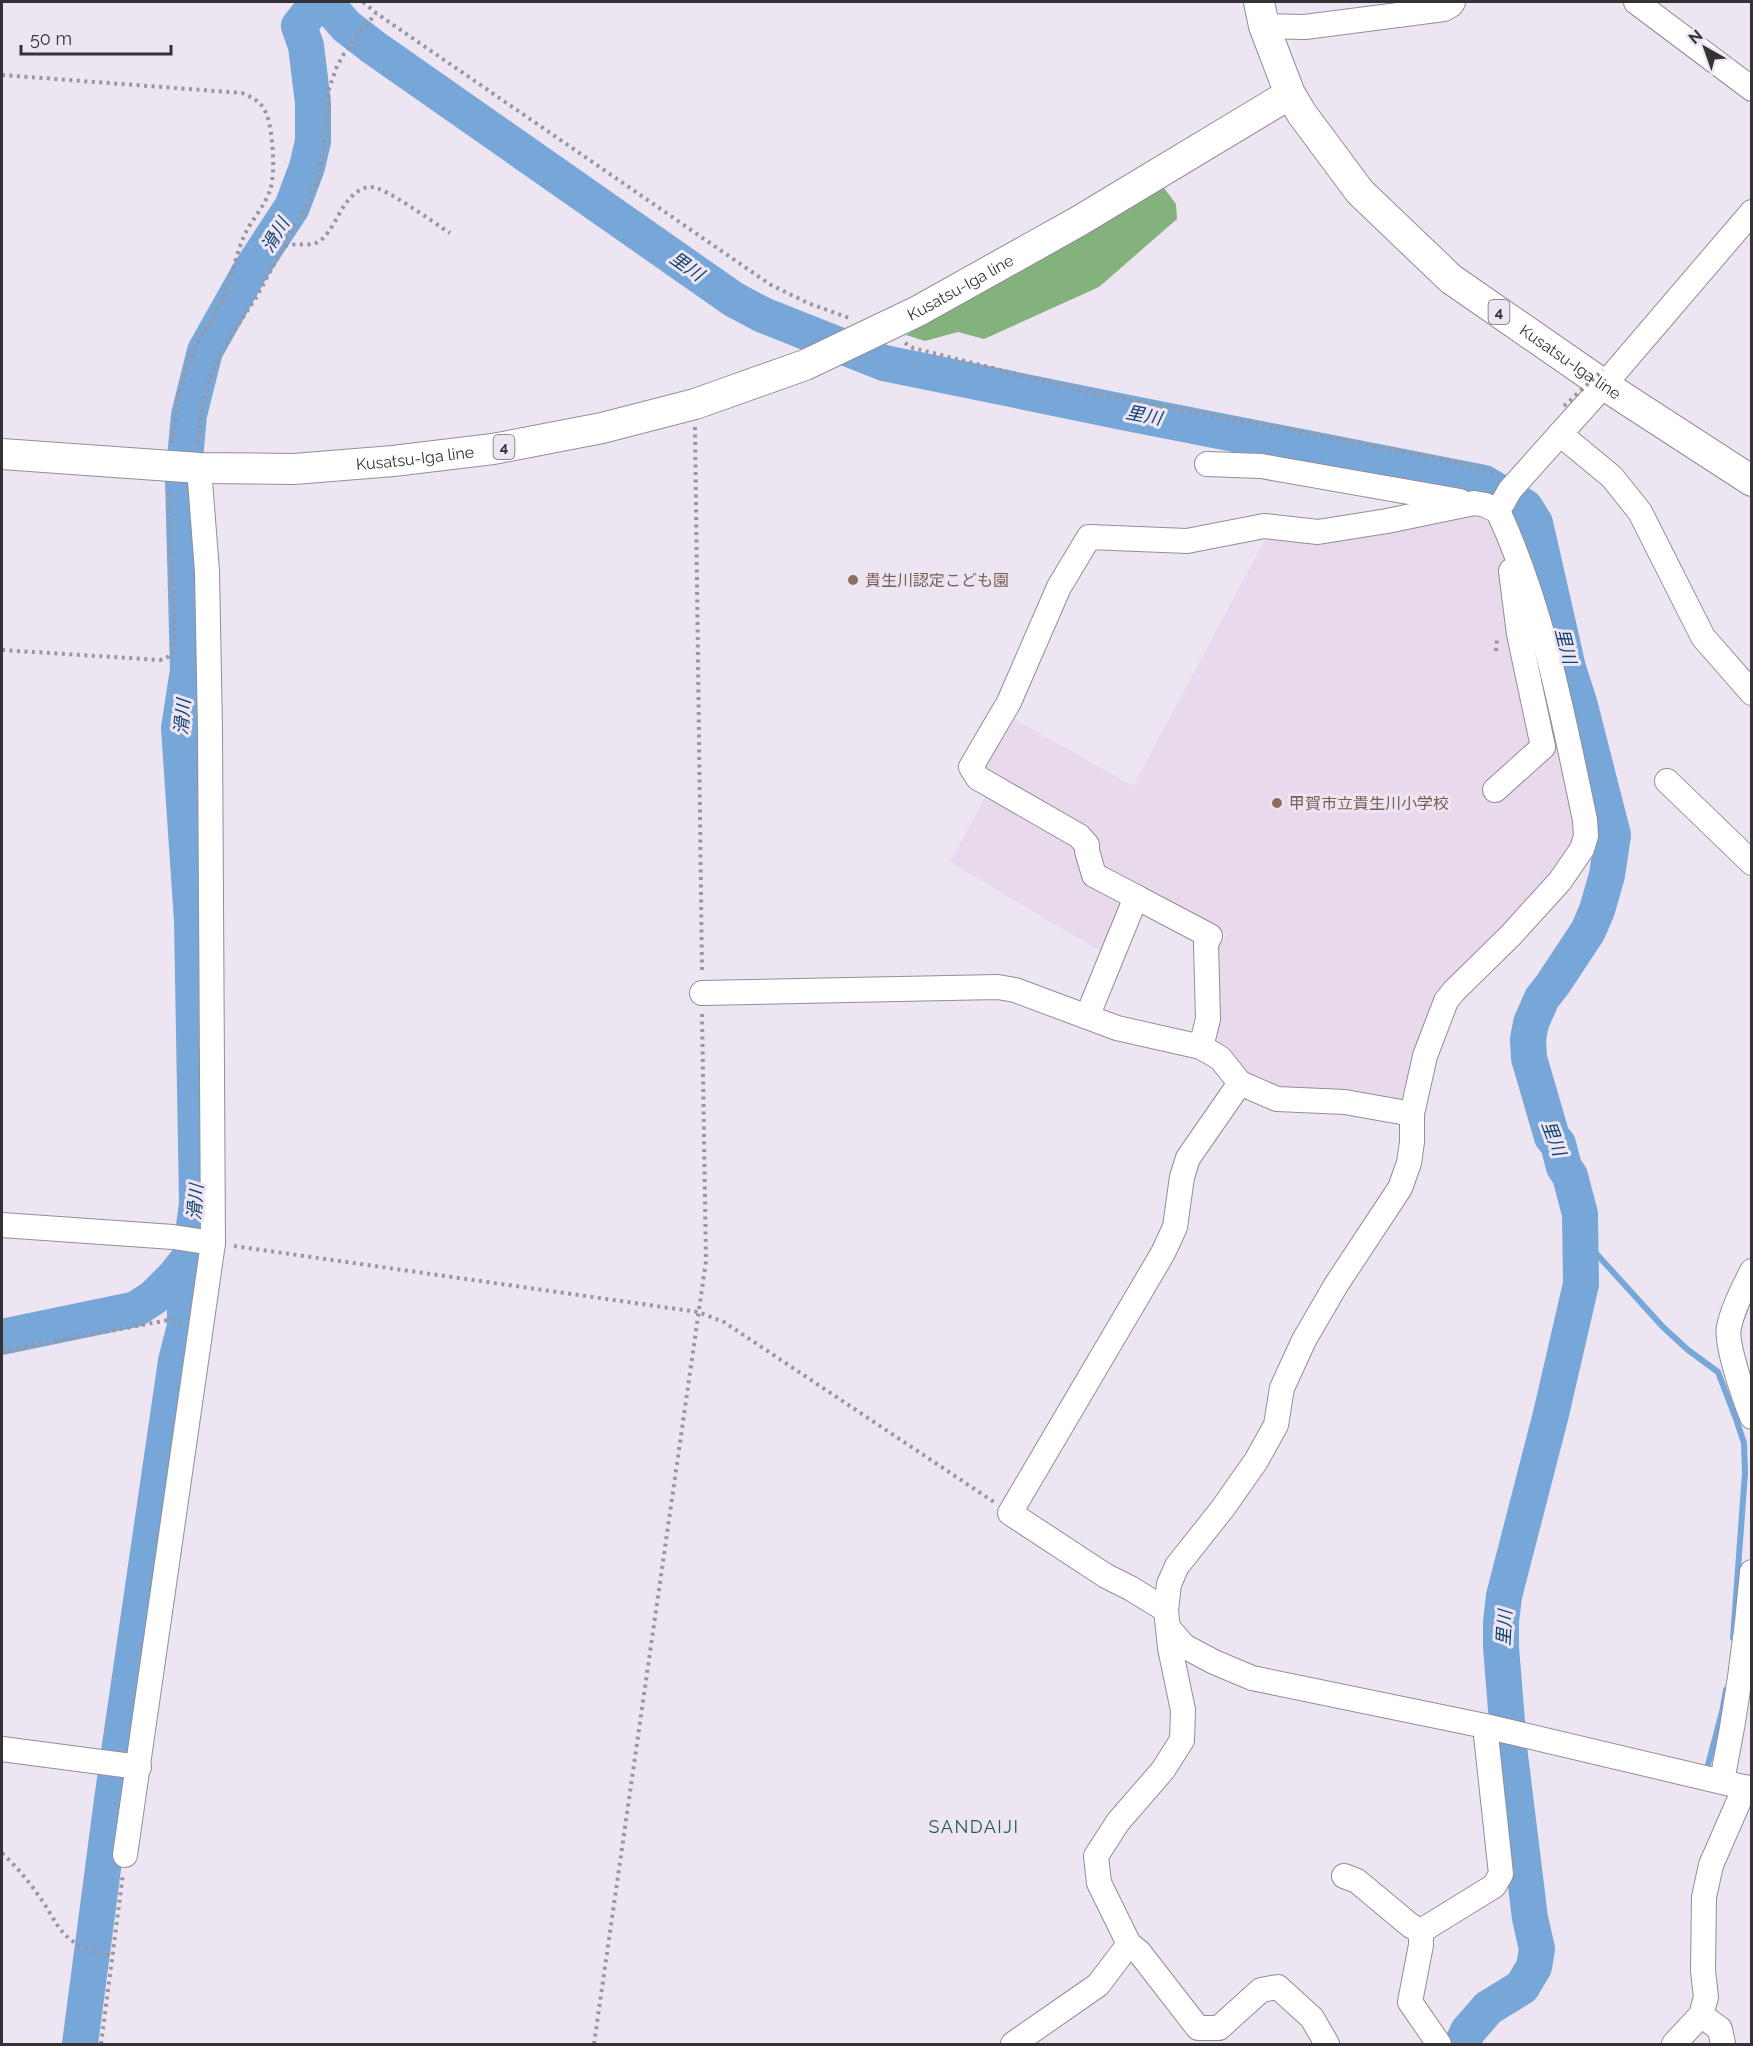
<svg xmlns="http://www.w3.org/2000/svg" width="1753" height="2046" font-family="Raleway,'Noto Sans JP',sans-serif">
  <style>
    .education { fill: #e8d9ec }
    .forest { fill: #83b27d }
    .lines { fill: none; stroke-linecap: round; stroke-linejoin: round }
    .stream { stroke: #77a7d9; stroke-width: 6 }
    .river { stroke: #77a7d9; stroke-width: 36 }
    .minor-casing { stroke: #938d98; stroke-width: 26 }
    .major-casing { stroke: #938d98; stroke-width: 32 }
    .path { stroke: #9a969e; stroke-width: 4; stroke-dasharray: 3 4.5; stroke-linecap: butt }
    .minor { stroke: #fff; stroke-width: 24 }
    .major { stroke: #fff; stroke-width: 30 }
    .path-bridge { stroke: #9a969e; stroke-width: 4; stroke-dasharray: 3 4.5; stroke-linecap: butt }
    .education-dot { fill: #8d6e63; stroke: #ede6f2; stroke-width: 2 }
    .labels { text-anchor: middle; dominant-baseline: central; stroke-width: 6; stroke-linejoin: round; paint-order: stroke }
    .shield { fill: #ede6f2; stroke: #6c686e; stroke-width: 1.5 }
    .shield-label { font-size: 15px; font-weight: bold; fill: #343236 }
    .street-label { font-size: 16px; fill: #343236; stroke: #ede6f2 }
    .education-label { font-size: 16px; fill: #785e54; stroke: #ede6f2; text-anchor: start }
    .water-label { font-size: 18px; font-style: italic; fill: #0f4271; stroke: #ede6f2 }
    .neighbourhood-label { font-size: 18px; letter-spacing: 1.5px; fill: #235a51; stroke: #ede6f2 }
  </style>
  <rect width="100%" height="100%" fill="#ede6f2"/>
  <path class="education" d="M1468 509 1477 517 1494 524 1525 600 1577 820 1574 838 1553 877 1439 994 1400 1099 1279 1091 1244 1074 1212 1043 1216 950 1227 934 1130 886 1105 954 950 862 995 779 981 763 1009 716 1133 786 1268 534Z"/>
  <path class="forest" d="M1164 188 1176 204 1177 219 1099 287 984 339 958 332 925 341 906 335Z"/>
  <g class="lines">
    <g class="stream">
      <path d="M1582 1238 1663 1327 1688 1350 1718 1372 1736 1419 1744 1443 1745 1473 1733 1638"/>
      <path d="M1708 1765 1722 1712 1726 1690"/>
    </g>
    <g class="river">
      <path d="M325 2 346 26 373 47 733 299 763 315 884 363 1123 412 1484 483 1525 507 1535 523 1568 668 1579 702 1613 835 1607 875 1597 910 1588 931 1553 984 1542 998 1531 1023 1528 1039 1529 1058 1552 1137 1558 1144 1564 1167 1570 1176 1580 1214 1581 1284 1551 1414 1504 1596 1501 1622V1647L1509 1747 1530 1918 1537 1949 1534 1967 1522 1987 1488 2008 1468 2031 1462 2044"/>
      <path d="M2 1337 136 1309 154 1297 175 1276 190 1257 197 1203 192 921 179 728 188 670 183 480 189 415 205 351 250 271 292 207 307 167 313 141V103L306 46 299 26 318 2"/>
      <path d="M80 2044 112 1800 176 1361 185 1326V1299L190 1257"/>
    </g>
    <defs>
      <g id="minor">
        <path d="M1636 2 1752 89"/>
        <path d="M1264 26 1305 27 1444 9 1451 5 1453 2"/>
        <path d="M1560 434 1612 477 1640 512 1703 637 1752 693"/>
        <path d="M1207 464 1261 466 1460 501"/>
        <path d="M1667 781 1752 863"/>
        <path d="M1495 790 1543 747 1519 634 1511 571"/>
        <path d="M1136 897 1094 875 1087 851V845L1079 836 978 778 971 767 1009 702 1059 587 1089 537 1187 541 1264 526 1318 532 1387 521 1474 503 1485 505 1498 511"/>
        <path d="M702 993 998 987 1015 990 1117 1028 1201 1047 1220 1058 1240 1083 1277 1099 1345 1102 1412 1114"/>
        <path d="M1087 1017 1136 897 1210 936 1206 944 1208 1019 1201 1047"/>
        <path d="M2 1225 173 1237 213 1243"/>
        <path d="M1752 1271C1743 1289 1733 1308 1729 1327 1725 1343 1745 1400 1752 1417"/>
        <path d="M1166 1610 1130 1588 1106 1576 1010 1513 1163 1253 1175 1227 1182 1177 1188 1158 1240 1083"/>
        <path d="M1170 1630 1184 1646 1214 1662 1252 1678 1485 1726 1752 1789"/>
        <path d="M2 1749 139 1767"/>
        <path d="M1722 1781C1736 1712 1746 1643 1752 1572"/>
        <path d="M125 1855 213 1243 210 730 207 571 199 468"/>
        <path d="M1344 1876 1357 1881 1411 1926 1421 1931"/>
        <path d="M1701 2015 1720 2029 1723 2044"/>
        <path d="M1013 2044 1098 1985 1129 1944"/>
        <path d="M1327 2044 1312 2018 1278 1987 1261 1990 1219 2028H1198L1139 1952 1129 1944 1099 1883 1096 1856 1118 1822 1163 1770 1182 1740 1183 1710 1170 1648 1166 1610 1169 1584 1177 1566 1223 1508 1256 1461 1276 1425 1282 1388 1304 1340 1336 1285 1400 1188 1409 1163 1412 1142V1114L1425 1056 1446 1001 1454 991 1511 935 1560 881 1582 849 1586 836 1585 820C1563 716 1543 608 1498 511L1510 490 1604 385 1752 212"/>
        <path d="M1439 2044 1410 2002 1421 1945V1931L1494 1886 1501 1874 1485 1726"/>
        <path d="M1674 2044 1701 2015 1706 1997 1703 1971 1704 1897 1711 1865 1745 1787"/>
      </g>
      <g id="major">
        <path id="s1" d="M1259 2 1264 26 1290 94 1302 114 1360 192 1451 279 1604 385 1752 481"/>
        <path id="s2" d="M2 454 199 468 294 469 393 461 493 449 602 428 695 404 805 365 918 311 1079 221 1290 94"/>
      </g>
    </defs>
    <use href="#minor" class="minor-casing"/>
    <use href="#major" class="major-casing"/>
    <g class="path">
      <path d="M363 2 376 13 771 285 808 303 849 318"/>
      <path d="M2 75 242 93C251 97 259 100 264 109 273 123 276 174 270 190 265 206 252 219 245 234 236 253 233 274 225 294 217 314 202 331 194 350 180 380 176 411 172 443"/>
      <path d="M285 246C296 242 312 248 321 240 332 231 338 213 347 202 352 195 361 187 370 187 385 186 435 224 450 233"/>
      <path d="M905 343 913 348 1089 392 1396 450 1474 466 1497 473"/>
      <path d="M695 427 702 972"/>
      <path d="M198 443 202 406 212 372 226 343 257 296 304 209 317 181 324 146 329 89 337 66 345 52 376 13"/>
      <path d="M2 650 160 660C170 657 174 654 175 643L169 490"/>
      <path d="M1496 651 1497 639"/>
      <path d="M234 1246 698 1312 724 1322 994 1502"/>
      <path d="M2 1351 169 1320 181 1322"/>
      <path d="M2 1853C18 1868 31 1884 43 1902 56 1921 57 1931 78 1945 88 1951 102 1953 113 1956"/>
      <path d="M101 2044 123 1874"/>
      <path d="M594 2044 706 1261 702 1012"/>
    </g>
    <use href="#minor" class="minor"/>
    <use href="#major" class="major"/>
    <path class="path-bridge" d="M1564 406 1603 370"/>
  </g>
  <g class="education-dot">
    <circle cx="853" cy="580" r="6"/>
    <circle cx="1277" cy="803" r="6"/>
  </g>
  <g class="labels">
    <g class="shield">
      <rect x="1488.5" y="300" width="21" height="24" rx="4.5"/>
      <rect x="493.5" y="435" width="21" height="24" rx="4.5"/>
    </g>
    <g class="shield-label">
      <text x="1499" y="312">4</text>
      <text x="504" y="447">4</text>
    </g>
    <g class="street-label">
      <text stroke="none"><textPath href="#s2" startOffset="990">Kusatsu-Iga line</textPath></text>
      <text stroke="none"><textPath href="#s1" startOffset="489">Kusatsu-Iga line</textPath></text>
      <text stroke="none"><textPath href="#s2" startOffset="414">Kusatsu-Iga line</textPath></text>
    </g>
    <g class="education-label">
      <text x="865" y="580">貴生川認定こども園</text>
      <text x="1289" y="803">甲賀市立貴生川小学校</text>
    </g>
    <g class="water-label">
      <text transform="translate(275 235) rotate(-59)">滑川</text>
      <text transform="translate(687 266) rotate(35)">里川</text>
      <text transform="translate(1144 415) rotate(11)">里川</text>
      <text transform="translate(1566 646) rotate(76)">里川</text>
      <text transform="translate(182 717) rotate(-85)">滑川</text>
      <text transform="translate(1554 1138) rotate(69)">里川</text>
      <text transform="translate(195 1202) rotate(-86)">滑川</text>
      <text transform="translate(1504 1628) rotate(-87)">里川</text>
    </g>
    <g class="neighbourhood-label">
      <text x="974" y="1826">SANDAIJI</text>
    </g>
  </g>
  <rect width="1753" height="2046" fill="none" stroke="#343236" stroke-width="6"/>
  <g transform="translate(1705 48) rotate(320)" stroke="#ede6f2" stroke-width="4.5" paint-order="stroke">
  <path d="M0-4.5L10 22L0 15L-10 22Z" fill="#343236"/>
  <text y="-9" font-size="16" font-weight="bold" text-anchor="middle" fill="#343236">N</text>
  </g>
  <path d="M21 45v9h150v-9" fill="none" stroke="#343236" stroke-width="3"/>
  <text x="30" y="45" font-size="18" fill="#343236" stroke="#ede6f2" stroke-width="4.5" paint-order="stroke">50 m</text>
</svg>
